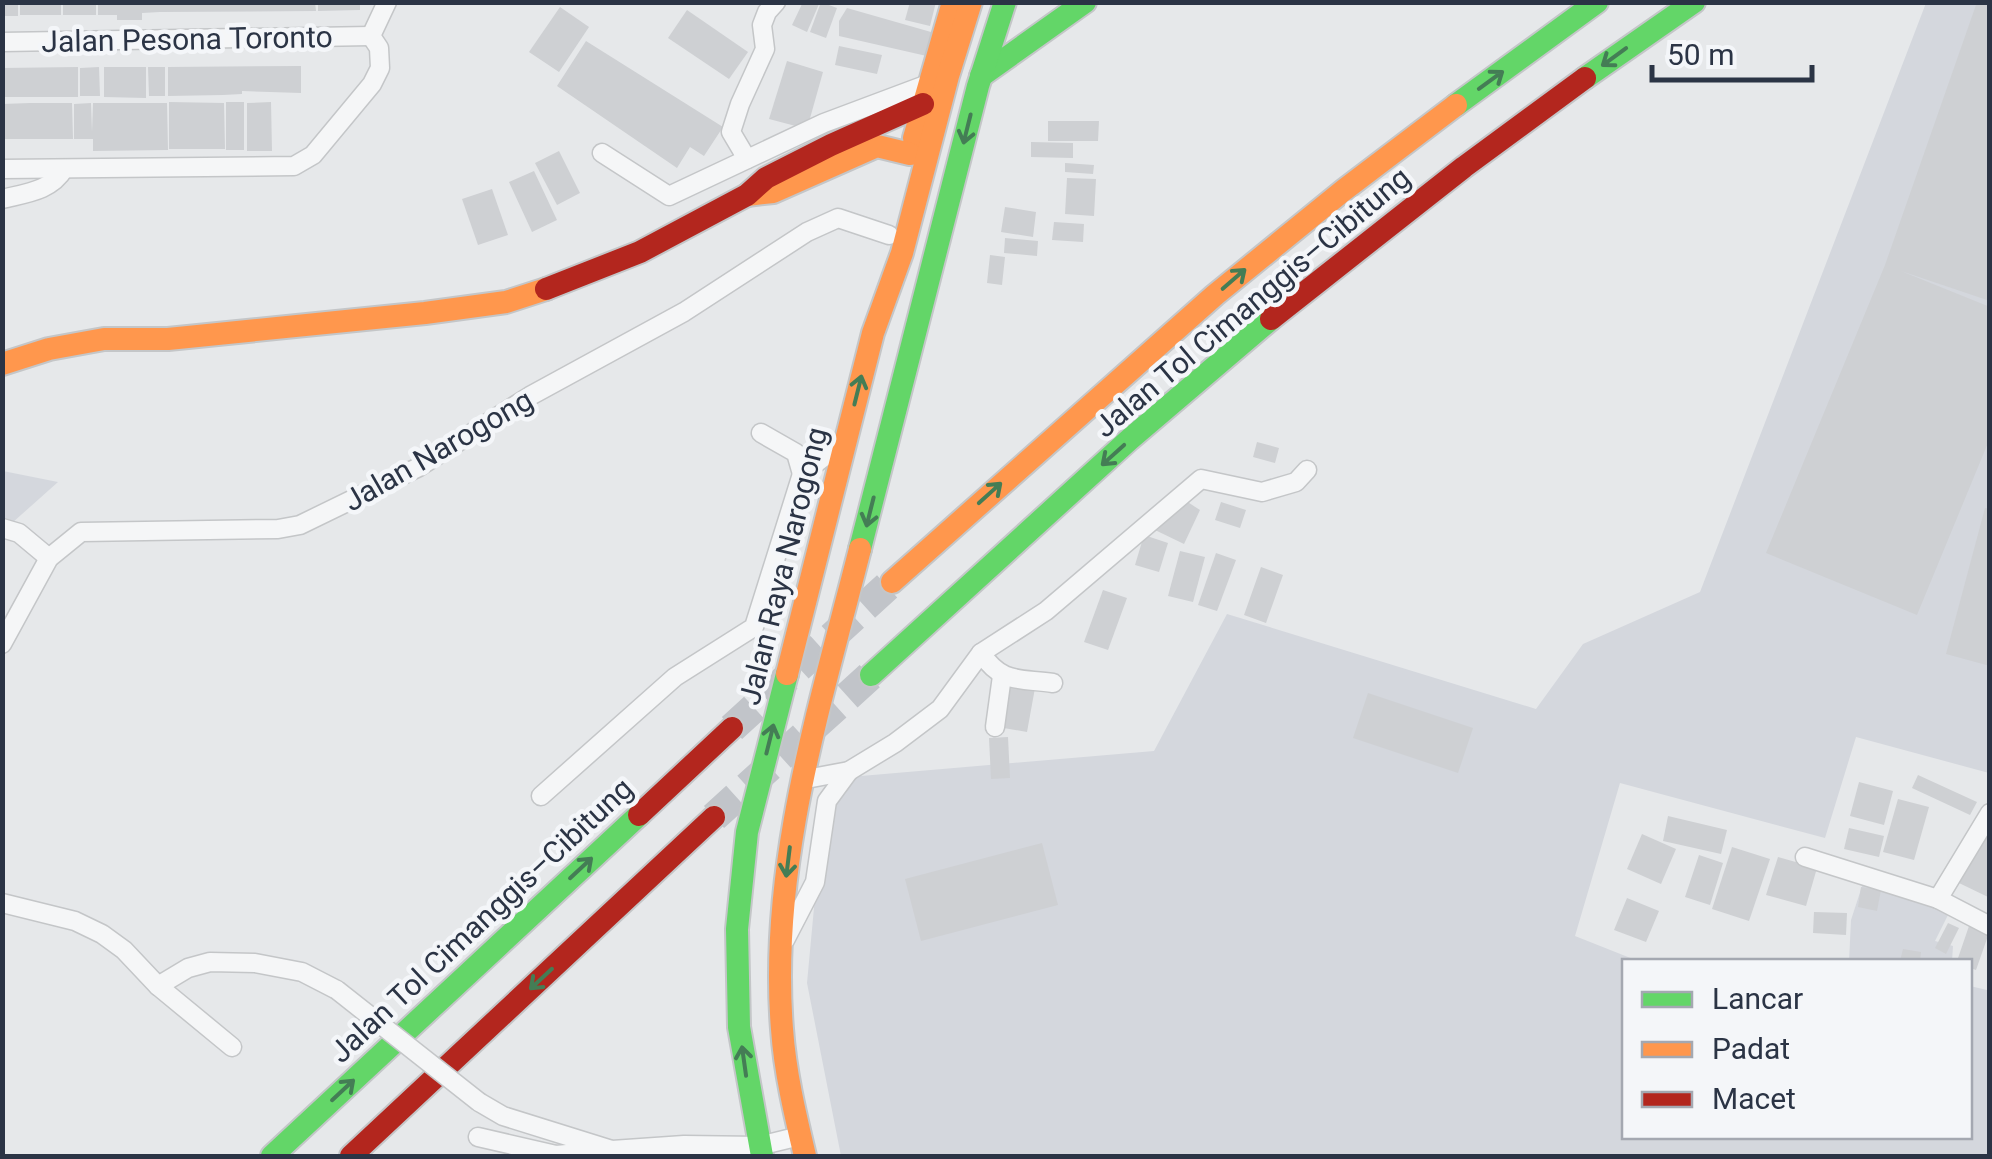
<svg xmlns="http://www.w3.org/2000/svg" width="1992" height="1159" font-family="Roboto,sans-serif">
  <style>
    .built { fill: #d4d7dd }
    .building { fill: #ced0d3 }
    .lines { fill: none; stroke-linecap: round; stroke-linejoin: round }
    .highway-tunnel { stroke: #c1c4c9; stroke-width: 30; stroke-dasharray: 30 15; stroke-linecap: butt }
    .street-casing { stroke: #c4c6c8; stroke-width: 21 }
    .fast-casing { stroke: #c4c6c8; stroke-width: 26 }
    .slow-casing { stroke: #c4c6c8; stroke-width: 26 }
    .jam-casing { stroke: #c4c6c8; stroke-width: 26 }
    .street { stroke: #f5f6f7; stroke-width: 18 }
    .fast { stroke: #63d668; stroke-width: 22 }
    .slow { stroke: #ff974d; stroke-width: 22 }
    .jam { stroke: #b3261e; stroke-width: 22 }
    .street-bridge-casing { stroke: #c4c6c8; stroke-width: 21; stroke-linecap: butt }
    .street-bridge { stroke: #f5f6f7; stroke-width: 18 }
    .oneway { stroke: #447d55 }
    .labels { text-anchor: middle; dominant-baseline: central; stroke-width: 9; stroke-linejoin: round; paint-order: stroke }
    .street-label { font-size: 30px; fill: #2b3445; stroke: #f4f6f9 }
  </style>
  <rect width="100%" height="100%" fill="#e6e8ea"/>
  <g class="built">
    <path d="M1926 3H1989V773L1856 737 1825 838 1620 783 1575 936 1638 961 1624 962V1136H1970V986L1987 990 1989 985V1156H841L807 983 826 779 1154 751 1227 614 1536 709 1583 644 1700 592Z"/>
    <path d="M3 471 58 482 3 531Z"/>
    <path d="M1865 877 1955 901 1935 941 1953 946 1952 961 1849 962 1851 920Z"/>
  </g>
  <g class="building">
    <rect x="2" y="2" width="16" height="14"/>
    <rect x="20" y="2" width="41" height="13"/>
    <rect x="63" y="2" width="33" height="13"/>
    <path d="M98 2H315L316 11 160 12 142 13V20H117V15H98Z"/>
    <path d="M318 2H360V10L318 11Z"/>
    <path d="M803 2 819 4 807 32 792 25Z"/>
    <path d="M821 2 837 8 826 38 810 32Z"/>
    <path d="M910 2H936L930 26 905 20Z"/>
    <path d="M1977 2H1990V301L1901 271 1990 307V438L1917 615 1766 553 1885 265Z"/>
    <path d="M560 7 589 27 559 72 529 52Z"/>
    <path d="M847 8 938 34 931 57 839 36V21Z"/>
    <path d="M687 10 748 52 729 79 668 38Z"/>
    <path d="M586 41 723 127 704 156 690 147 677 168 557 86Z"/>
    <path d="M839 46 882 55 877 74 835 65Z"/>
    <path d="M787 61 823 72 807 129 769 119Z"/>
    <path d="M301 66V93L242 91V94L223 95 168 96V67Z"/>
    <path d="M78 67V97H2V68Z"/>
    <path d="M99 67 100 96H80V68Z"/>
    <path d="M104 67H146V98L104 97Z"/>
    <path d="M148 67H165V96H149Z"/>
    <path d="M169 102 224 103 225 149H169Z"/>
    <rect x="226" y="102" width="18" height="48"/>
    <path d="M271 102 272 151H247V103Z"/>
    <path d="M30 103H72L73 139H2V104Z"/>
    <path d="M91 103 92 132 93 103H167L168 150 93 151V139H74V104Z"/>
    <path d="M1048 121H1099L1098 141H1048Z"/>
    <path d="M1031 142 1073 143V158L1031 157Z"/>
    <path d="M559 151 580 193 557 205 535 163Z"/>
    <path d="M1065 163 1094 165 1093 174 1065 172Z"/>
    <path d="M534 171 557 220 532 232 509 182Z"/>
    <path d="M1067 178 1096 179 1094 216 1065 214Z"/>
    <path d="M492 189 508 235 478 245 462 199Z"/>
    <path d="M1005 207 1036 212 1033 237 1001 232Z"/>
    <path d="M1054 222 1084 224 1083 242 1052 240Z"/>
    <path d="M1005 238 1038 241 1037 256 1004 253Z"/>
    <path d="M990 255 1005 257 1002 285 987 283Z"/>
    <path d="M1257 442 1279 448 1275 463 1253 457Z"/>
    <path d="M1186 501 1200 510 1184 544 1155 530Z"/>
    <path d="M1221 502 1246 510 1240 528 1215 520Z"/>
    <path d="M1985 508 1990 509V666L1946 654Z"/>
    <path d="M1144 535 1168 543 1159 572 1135 565Z"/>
    <path d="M1180 551 1205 557 1193 602 1168 596Z"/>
    <path d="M1216 553 1236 560 1217 611 1198 605Z"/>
    <path d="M1261 567 1283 575 1266 623 1244 615Z"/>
    <path d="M1103 590 1127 598 1108 650 1084 642Z"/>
    <path d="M1006 683 1035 688 1027 732 998 727Z"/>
    <path d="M1368 693 1473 728 1458 773 1353 738Z"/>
    <path d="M1008 737 1010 778 991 779 989 738Z"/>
    <path d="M1918 775 1977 802 1970 815 1912 788Z"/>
    <path d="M1859 782 1893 791 1884 825 1850 816Z"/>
    <path d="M1898 799 1929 807 1914 860 1883 852Z"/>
    <path d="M1668 816 1727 830 1721 854 1663 841Z"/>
    <path d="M1990 821V893L1988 897 1959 883Z"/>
    <path d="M1849 828 1884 836 1879 857 1844 849Z"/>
    <path d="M1642 834 1676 849 1661 884 1627 869Z"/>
    <path d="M1042 843 1058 905 921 941 905 879Z"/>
    <path d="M1732 847 1770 859 1749 921 1712 909Z"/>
    <path d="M1699 855 1723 863 1710 905 1685 897Z"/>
    <path d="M1778 857 1817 868 1806 906 1766 895Z"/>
    <path d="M1861 887 1881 890 1877 911 1858 907Z"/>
    <path d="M1627 898 1659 911 1646 942 1614 930Z"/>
    <path d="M1814 912 1847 913 1846 935 1813 933Z"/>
    <path d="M1948 923 1959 928 1946 954 1935 948Z"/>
    <path d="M1969 926 1989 933 1976 970 1970 968V961H1957Z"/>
    <path d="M1903 949 1921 952 1920 961H1900Z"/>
  </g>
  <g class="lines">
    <g class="highway-tunnel">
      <path d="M732 728 892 582"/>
      <path d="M714 817 871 675"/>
    </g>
    <defs>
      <g id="street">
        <path d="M2 42 371 36"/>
        <path d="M602 153 669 196 824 123 928 84"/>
        <path d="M747 159 731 132 740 104 765 49 762 25 767 12 776 2"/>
        <path d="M2 169 294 166 313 155 372 84 380 68 379 48 371 36 387 2"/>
        <path d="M2 199C26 193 51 191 64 169"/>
        <path d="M761 433 796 453 802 474"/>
        <path d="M2 528 19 533 49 558"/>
        <path d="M2 644 49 558 81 532 278 529 300 525 419 467 530 396 684 312 807 232 838 218 889 235"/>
        <path d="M981 653C1002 684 1018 678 1053 683"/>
        <path d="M995 727 1002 676"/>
        <path d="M801 780 849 771 895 743 940 709 981 653 1046 611 1201 479 1262 492 1296 482 1307 470"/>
        <path d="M541 796 675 677 754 627 802 474 846 440"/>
        <path d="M1805 857 1938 899 1990 926"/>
        <path d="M1938 899 1990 813"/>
        <path d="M2 903 75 921 102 934 124 950 158 986 232 1047"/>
        <path d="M785 940 815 882 827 801 849 771"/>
        <path d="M158 986 188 968 210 962 255 963 302 972 337 990"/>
        <path d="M479 1102 503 1116 612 1150 684 1145 759 1146 800 1136"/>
        <path d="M478 1137 556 1155 600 1151"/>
      </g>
      <g id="fast">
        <path d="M981 76 1085 2"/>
        <path d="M1585 78 1694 2"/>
        <path d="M1456 105 1597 2"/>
        <path d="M860 549 978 86 1005 2"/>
        <path d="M871 675 1130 439 1271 319"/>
        <path d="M272 1156 639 815"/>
        <path d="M762 1156 739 1027 737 929 747 832 787 674"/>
      </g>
      <g id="slow">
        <path d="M914 138 953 2"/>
        <path d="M747 195 773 192 877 146 910 154"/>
        <path d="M2 364 49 349 104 339H168L425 313 506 302 546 289"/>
        <path d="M892 582 1215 295 1344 190 1456 105"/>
        <path d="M787 674 873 333 902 253 948 76 971 2"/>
        <path d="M805 1156C795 1114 785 1072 782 1029 769 865 820 706 860 549"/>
      </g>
      <g id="jam">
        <path d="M546 289 640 252 747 195 766 178 831 145 923 104"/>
        <path d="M1271 319 1464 167 1585 78"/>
        <path d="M639 815 732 728"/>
        <path d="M351 1156 714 817"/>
      </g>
    </defs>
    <use href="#street" class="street-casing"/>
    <use href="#fast" class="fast-casing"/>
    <use href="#slow" class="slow-casing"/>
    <use href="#jam" class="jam-casing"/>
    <use href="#street" class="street"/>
    <use href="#fast" class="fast"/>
    <use href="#slow" class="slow"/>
    <use href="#jam" class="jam"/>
    <defs>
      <path id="street-bridge" d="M337 990 479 1102"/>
    </defs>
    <use href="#street-bridge" class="street-bridge-casing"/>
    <use href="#street-bridge" class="street-bridge"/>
  </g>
  <defs><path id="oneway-shaft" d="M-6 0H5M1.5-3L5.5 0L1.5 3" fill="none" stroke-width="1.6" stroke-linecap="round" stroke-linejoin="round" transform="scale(2.5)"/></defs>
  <g class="oneway">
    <use href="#oneway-shaft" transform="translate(1614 57) rotate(144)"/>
    <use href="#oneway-shaft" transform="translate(1491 80) rotate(-36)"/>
    <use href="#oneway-shaft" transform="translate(967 129) rotate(104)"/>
    <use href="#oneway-shaft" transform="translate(1234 279) rotate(-41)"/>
    <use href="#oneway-shaft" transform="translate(858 390) rotate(-76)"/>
    <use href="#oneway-shaft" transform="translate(1113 455) rotate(138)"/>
    <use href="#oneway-shaft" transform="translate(990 493) rotate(-42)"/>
    <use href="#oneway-shaft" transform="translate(870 512) rotate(104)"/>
    <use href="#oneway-shaft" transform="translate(770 739) rotate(-76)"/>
    <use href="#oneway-shaft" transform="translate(788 862) rotate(97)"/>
    <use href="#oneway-shaft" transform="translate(581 868) rotate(-43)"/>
    <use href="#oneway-shaft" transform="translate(541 979) rotate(137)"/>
    <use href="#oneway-shaft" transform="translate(744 1061) rotate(-98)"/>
    <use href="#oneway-shaft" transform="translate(343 1090) rotate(-43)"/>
  </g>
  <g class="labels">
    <g class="street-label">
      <text transform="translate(187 39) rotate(-1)">Jalan Pesona Toronto</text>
      <text transform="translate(1252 302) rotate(-40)">Jalan Tol Cimanggis–Cibitung</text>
      <text transform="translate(438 450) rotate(-30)">Jalan Narogong</text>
      <text transform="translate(783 566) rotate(-76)">Jalan Raya Narogong</text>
      <text transform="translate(481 920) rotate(-43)">Jalan Tol Cimanggis–Cibitung</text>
    </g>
  </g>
  <rect width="1992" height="1159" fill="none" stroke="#2b3445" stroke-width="10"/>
  <rect x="1622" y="959" width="350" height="180" fill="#f4f6f9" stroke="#a4a8b1" stroke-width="2.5"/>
  <rect x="1642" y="992" width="50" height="15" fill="#63d668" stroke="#a4a8b1" stroke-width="2.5"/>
  <text x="1712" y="1009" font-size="30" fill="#2b3445">Lancar</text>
  <rect x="1642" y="1042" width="50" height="15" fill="#ff974d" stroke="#a4a8b1" stroke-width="2.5"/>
  <text x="1712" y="1059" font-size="30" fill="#2b3445">Padat</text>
  <rect x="1642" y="1092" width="50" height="15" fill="#b3261e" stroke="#a4a8b1" stroke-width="2.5"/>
  <text x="1712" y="1109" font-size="30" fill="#2b3445">Macet</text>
  <path d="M1652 65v15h160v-15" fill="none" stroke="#2b3445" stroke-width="5"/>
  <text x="1667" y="65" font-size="30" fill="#2b3445" stroke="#f4f6f9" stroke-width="8" paint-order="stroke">50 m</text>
</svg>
